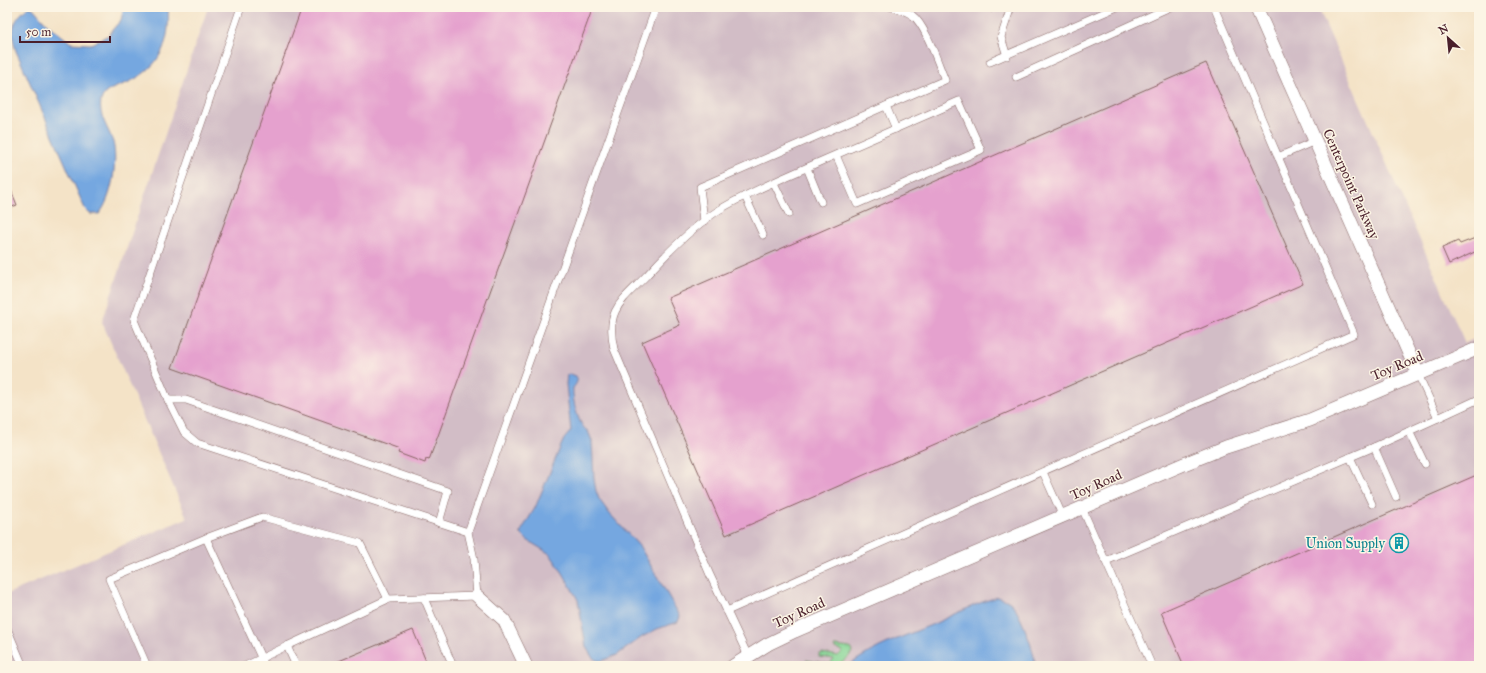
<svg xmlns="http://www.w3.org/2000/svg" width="1486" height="673" font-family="'IM FELL Great Primer',serif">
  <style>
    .industrial { fill: #d2bdc6 }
    .green { fill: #85d596; stroke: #687a60 }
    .water { fill: #74a7e0; stroke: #5f6386 }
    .building { fill: #e5a1ce }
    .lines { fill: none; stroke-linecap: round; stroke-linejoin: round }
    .lane-casing { stroke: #866462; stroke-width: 8 }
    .street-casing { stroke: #866462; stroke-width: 14 }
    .lane { stroke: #fff; stroke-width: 7 }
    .street { stroke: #fff; stroke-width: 13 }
    .labels { text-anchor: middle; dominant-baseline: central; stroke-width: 3; stroke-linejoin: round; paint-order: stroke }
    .street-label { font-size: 14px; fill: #4a1f2b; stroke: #fcf5e5 }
    .culture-label { font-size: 14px; fill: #0d838f; stroke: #fcf5e5; text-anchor: end }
  </style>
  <rect width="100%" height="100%" fill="#fcf5e5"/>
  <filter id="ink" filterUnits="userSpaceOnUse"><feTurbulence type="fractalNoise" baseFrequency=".025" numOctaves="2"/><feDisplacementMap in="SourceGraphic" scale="8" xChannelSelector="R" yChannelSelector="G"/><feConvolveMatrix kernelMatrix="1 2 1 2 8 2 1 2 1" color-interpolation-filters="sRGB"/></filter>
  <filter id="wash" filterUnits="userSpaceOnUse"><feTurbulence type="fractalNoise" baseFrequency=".012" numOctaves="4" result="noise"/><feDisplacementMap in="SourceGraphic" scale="16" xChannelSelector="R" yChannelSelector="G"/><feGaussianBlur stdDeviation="0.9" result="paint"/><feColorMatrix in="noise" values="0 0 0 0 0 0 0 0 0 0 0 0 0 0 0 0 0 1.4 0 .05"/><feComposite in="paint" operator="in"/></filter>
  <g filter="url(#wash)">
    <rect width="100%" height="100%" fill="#f4e3c7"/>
    <path class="industrial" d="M208 7H1318L1465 343 1479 337V666H7V594L187 518 102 322Z"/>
    <path class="green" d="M835 646 850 648 852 652C850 656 841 665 836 666 827 668 813 667 804 664L806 660 829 664 834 659 819 657V655L822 653 838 656 843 651 834 648Z"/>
    <g class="water">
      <path d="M29 7 33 8 47 24 71 43 91 44 109 35 113 29 121 20 124 7H168C171 41 161 67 129 82 119 87 103 89 101 101 98 115 109 129 113 142 118 161 112 199 99 214H90L85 209 16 51C10 32 12 19 29 7Z"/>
      <path d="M569 374 576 376C579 381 576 384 573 388 572 399 578 426 588 431L592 441 594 479 596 491 599 499 609 513 640 547 680 616 678 622 657 629 642 637 617 655 601 661 596 660 592 657 586 647 578 600 563 573 550 554 527 540 520 533 535 508 560 448 564 439 571 431 566 384 567 375Z"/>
      <path d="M998 597C1003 599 1008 600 1012 604 1020 613 1036 654 1035 666H848C875 646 905 636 936 623 956 614 976 603 998 597Z"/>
    </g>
    <g id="blocks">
      <g class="building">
        <path d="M302 7H593L439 433 429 460 426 459 425 463 398 453 400 449 172 368Z"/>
        <path d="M977 7H994L992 12Z"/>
        <path d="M1206 63 1303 284 726 535 642 342 680 325 668 298Z"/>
        <path d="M9 185 17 205 7 209V186Z"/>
        <path d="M1478 237 1479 250 1449 264 1442 248 1458 241 1460 244Z"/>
        <path d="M1479 474V666H1184L1161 612Z"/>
        <path d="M413 630 428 666H327Z"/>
      </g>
    </g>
  </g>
  <g filter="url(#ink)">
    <use href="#blocks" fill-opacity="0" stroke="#866462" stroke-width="1"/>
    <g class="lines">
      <defs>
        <g id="lane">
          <path d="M241 7 134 320 168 400 184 432 197 443 468 532"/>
          <path d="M1007 56 1001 37 1011 7"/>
          <path d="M990 62 1117 7"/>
          <path d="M1016 77 1170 7"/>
          <path d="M886 106 896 129"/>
          <path d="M1278 157 1315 141"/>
          <path d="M807 168 821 202"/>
          <path d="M774 183 789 214"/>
          <path d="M745 196 763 235"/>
          <path d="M704 221 700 187 945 80C938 64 926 25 912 15 906 11 898 9 892 7"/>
          <path d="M168 400H186L448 491 439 523"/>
          <path d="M1438 418 1479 399"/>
          <path d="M1409 431 1425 464"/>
          <path d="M1374 447 1396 497"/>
          <path d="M1350 457 1372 504"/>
          <path d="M1043 472 1063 517"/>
          <path d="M1082 508 1152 666"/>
          <path d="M206 538 265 666"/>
          <path d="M1106 561 1374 447 1438 418 1418 374"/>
          <path d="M424 598 453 666"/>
          <path d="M727 611 1354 334 1214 7"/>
          <path d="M7 628 23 666"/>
          <path d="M748 656 710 575 614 349C605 309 622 301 647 275 667 253 694 226 719 210 750 191 784 178 817 163 864 142 912 122 959 101L981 150 857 204 836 155"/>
          <path d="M147 666 109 579 206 538 262 517 360 543 388 599"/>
          <path d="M245 666 287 646"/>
          <path d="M296 666 287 646 388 599 477 596 474 559 468 532 656 7"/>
        </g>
        <g id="street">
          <path d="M1256 7 1418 374"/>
          <path d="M477 596 504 620 526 666"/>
          <path d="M733 666 768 644 795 631 1184 464 1226 447 1310 420 1479 348"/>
        </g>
      </defs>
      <use href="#lane" class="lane-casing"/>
      <use href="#street" class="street-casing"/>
      <use href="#lane" class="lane"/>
      <use href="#street" class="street"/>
    </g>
  </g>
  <defs>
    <symbol id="building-ring" viewBox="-11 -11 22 22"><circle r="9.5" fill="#fcf5e5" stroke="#0f9aa8" stroke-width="1.5"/><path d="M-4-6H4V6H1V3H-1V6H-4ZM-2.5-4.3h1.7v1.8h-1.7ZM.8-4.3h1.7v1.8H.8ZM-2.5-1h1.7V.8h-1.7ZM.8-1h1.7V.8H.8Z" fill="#0f9aa8"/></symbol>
  </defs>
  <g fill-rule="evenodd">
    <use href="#building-ring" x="1388" y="532" width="22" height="22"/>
  </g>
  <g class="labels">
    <g class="street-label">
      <text transform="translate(1351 184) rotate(66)">Centerpoint Parkway</text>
      <text transform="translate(1397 366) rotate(-23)">Toy Road</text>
      <text transform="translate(1096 485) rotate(-24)">Toy Road</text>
      <text transform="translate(799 613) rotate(-24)">Toy Road</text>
    </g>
    <g class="culture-label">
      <text x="1385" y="543">Union Supply</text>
    </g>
  </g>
  <rect width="1486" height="673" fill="none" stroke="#fcf5e5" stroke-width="24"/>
  <g transform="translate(1448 38) rotate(333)" stroke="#fcf5e5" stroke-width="3" paint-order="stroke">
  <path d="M0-3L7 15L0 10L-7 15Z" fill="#4a1f2b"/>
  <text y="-6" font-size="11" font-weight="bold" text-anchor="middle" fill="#4a1f2b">N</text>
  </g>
  <path d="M20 36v6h90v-6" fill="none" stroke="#4a1f2b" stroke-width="2"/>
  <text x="26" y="36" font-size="12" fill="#4a1f2b" stroke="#fcf5e5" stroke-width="3" paint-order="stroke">50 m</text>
</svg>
